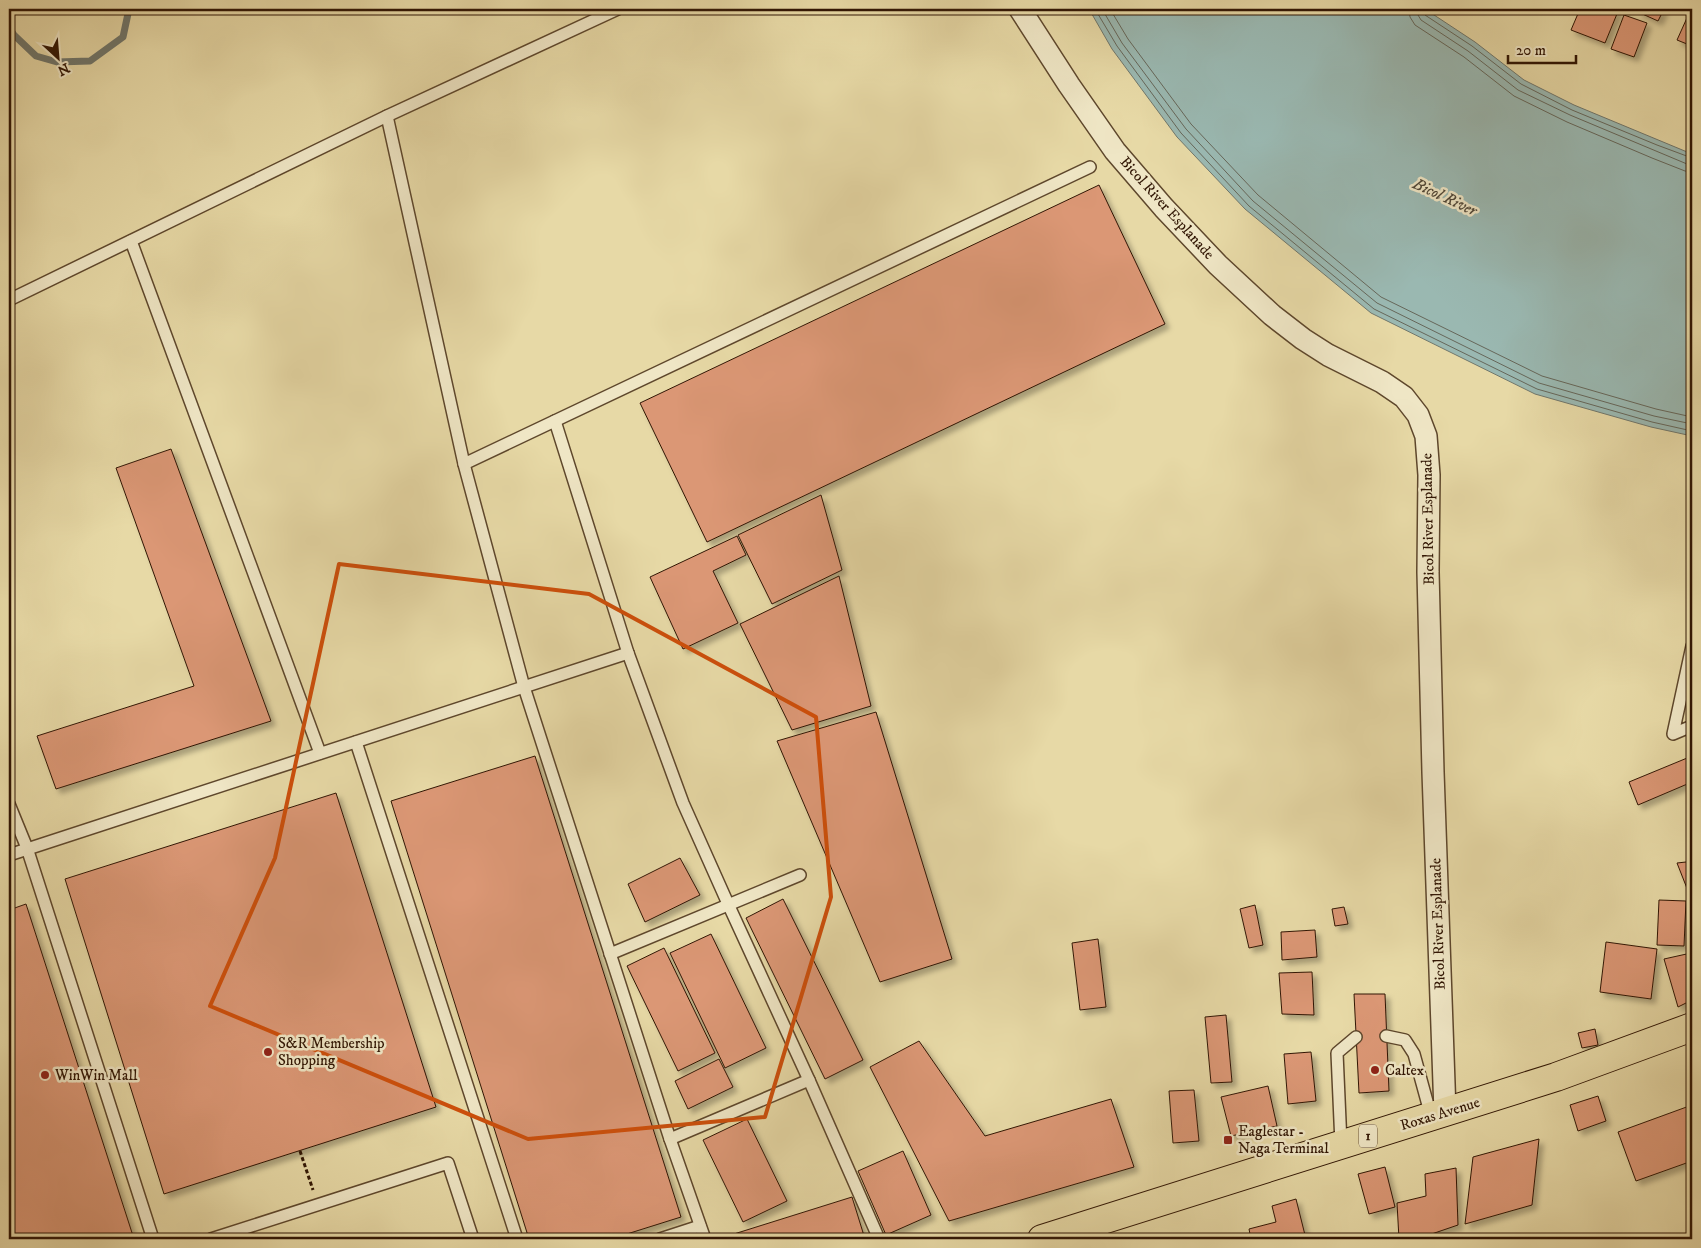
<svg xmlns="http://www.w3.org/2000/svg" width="1701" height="1248" font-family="'IM FELL DW Pica',serif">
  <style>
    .water { fill: #9ab8b1; stroke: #70776c }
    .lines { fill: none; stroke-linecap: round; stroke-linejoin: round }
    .shore { stroke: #66675a; stroke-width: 1 }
    .stream { stroke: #70776c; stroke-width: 7 }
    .building { fill: #db9774; stroke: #311604; filter: url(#shadow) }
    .lane-casing { stroke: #5e472c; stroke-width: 14 }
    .street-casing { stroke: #5e472c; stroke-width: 24 }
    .highway-casing { stroke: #311604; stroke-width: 30 }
    .path { stroke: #311604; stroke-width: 3; stroke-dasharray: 4 2.5; stroke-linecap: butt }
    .lane { stroke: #efe6c5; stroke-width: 11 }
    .street { stroke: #efe6c5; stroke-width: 21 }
    .highway { stroke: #e7d9a6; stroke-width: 28 }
    .marked { fill: none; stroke: #cd4f0b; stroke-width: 4; stroke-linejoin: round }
    .poi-dot { fill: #8f2418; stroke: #efe6c5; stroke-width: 2 }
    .labels { text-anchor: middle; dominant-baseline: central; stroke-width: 5; stroke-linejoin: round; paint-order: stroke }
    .shield { fill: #efe6c5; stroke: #6a543e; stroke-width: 1 }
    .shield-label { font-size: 14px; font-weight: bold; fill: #311604 }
    .street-label { font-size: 15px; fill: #311604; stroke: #efe6c5 }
    .poi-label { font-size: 15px; fill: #311604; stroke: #efe6c5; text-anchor: start }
    .water-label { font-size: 16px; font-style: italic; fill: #504738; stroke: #efe6c5 }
  </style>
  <defs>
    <filter id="shadow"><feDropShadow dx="4.5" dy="4.5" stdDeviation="2.5" flood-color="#0004"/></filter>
  </defs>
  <rect width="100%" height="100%" fill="#e7d9a6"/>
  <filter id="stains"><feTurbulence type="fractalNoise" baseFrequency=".004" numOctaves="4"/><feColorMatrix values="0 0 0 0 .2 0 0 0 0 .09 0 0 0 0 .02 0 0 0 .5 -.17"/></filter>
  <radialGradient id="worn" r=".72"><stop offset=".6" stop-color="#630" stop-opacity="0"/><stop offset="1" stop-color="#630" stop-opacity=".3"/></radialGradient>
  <path class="water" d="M1089 9H1425L1475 42 1524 80 1574 105 1692 154V436L1651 427 1535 394 1371 313 1245 209 1177 137 1112 49Z"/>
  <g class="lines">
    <g class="shore">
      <path d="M1095 9 1117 46 1181 133 1249 206 1374 309 1537 389 1652 422 1692 431"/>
      <path d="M1102 9 1122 43 1186 129 1253 201 1377 303 1539 383 1654 416 1692 424"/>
      <path d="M1110 9 1128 39 1191 124 1258 195 1381 297 1542 376 1656 409 1692 417"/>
      <path d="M1409 9 1410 17 1415 25 1464 57 1514 96 1567 122 1652 158 1685 171 1692 172"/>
      <path d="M1416 9 1418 15 1421 20 1468 51 1518 90 1570 115 1687 164H1692"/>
      <path d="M1423 9 1425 15 1472 46 1521 84 1572 110 1657 145 1692 158"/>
    </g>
    <path class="stream" d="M9 27 14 35 36 56 57 62 90 61 123 37 129 9"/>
  </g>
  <g class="building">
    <path d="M1580 9H1619L1605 43 1571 30Z"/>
    <path d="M1639 9H1664L1658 21 1638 12Z"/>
    <path d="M1691 9H1692V46L1677 40Z"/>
    <path d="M1624 15 1647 23 1634 57 1611 49Z"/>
    <path d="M1099 185 1165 324 707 542 640 403Z"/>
    <path d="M171 449 271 721 56 789 37 736 194 686 116 468Z"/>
    <path d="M821 495 842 570 772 604 738 535Z"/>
    <path d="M737 536 746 555 713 571 738 623 683 649 650 577Z"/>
    <path d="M839 576 871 706 792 730 740 624Z"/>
    <path d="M876 712 952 959 880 982 777 741Z"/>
    <path d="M535 756 681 1217 611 1239H529L391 801Z"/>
    <path d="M1692 756V782L1638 805 1629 782Z"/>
    <path d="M336 793 436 1107 164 1194 65 879Z"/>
    <path d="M1692 856V909L1690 896 1677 863 1686 862Z"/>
    <path d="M680 858 700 895 645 922 628 884Z"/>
    <path d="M783 899 863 1060 825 1079 746 918Z"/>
    <path d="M1659 900 1686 901 1684 946 1657 945Z"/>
    <path d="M26 904 134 1239H9V910Z"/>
    <path d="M1255 905 1263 945 1249 948 1240 909Z"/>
    <path d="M1344 907 1348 924 1335 926 1332 909Z"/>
    <path d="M1315 930 1317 957 1282 960 1281 932Z"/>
    <path d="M711 934 766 1048 725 1068 670 953Z"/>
    <path d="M1098 939 1106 1007 1080 1010 1072 943Z"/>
    <path d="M1692 939V1000L1678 1007 1664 959 1691 953Z"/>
    <path d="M1606 942 1657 949 1651 999 1600 992Z"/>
    <path d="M664 948 715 1053 678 1071 627 966Z"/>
    <path d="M1312 972 1314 1015 1282 1014 1279 973Z"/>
    <path d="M1354 994H1385L1389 1091 1359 1093Z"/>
    <path d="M1226 1015 1232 1082 1211 1083 1205 1017Z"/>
    <path d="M1595 1029 1598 1045 1582 1048 1578 1033Z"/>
    <path d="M919 1041 985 1136 1111 1099 1134 1167 949 1221 870 1067Z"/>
    <path d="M1311 1052 1316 1101 1288 1104 1284 1054Z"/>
    <path d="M719 1059 733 1087 688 1109 675 1081Z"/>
    <path d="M1268 1086 1277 1126 1231 1136 1221 1097Z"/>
    <path d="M1194 1090 1199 1141 1173 1143 1169 1091Z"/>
    <path d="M1598 1096 1606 1121 1578 1131 1570 1105Z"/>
    <path d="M1692 1105V1161L1636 1181 1618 1132Z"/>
    <path d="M747 1119 787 1201 743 1222 703 1140Z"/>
    <path d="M1539 1139 1532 1205 1465 1224 1473 1157Z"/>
    <path d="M903 1151 931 1215 886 1235 858 1171Z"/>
    <path d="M1385 1167 1395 1207 1369 1214 1358 1174Z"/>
    <path d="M1456 1168 1458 1225 1417 1239H1399L1397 1203 1426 1196 1425 1174Z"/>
    <path d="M852 1197 865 1239H718Z"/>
    <path d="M1296 1199 1306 1239H1251L1249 1229 1276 1222 1272 1206Z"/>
  </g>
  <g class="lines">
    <defs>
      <g id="lane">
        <path d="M387 116 464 464 524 687 670 1139 705 1239"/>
        <path d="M131 241 320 753"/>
        <path d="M9 300 387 116 618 9"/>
        <path d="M555 421 628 653 683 803 729 906 809 1080 879 1239"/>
        <path d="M464 464 1090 167"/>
        <path d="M1692 646 1673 734 1692 726"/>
        <path d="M356 742 517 1239"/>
        <path d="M9 804 27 848 153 1239"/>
        <path d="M9 855 628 653"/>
        <path d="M610 954 800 875"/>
        <path d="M1386 1036 1405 1040 1414 1054 1431 1116"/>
        <path d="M670 1139 809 1080"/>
        <path d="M1341 1144 1337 1053 1356 1037"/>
        <path d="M211 1239 448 1163 473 1239"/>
        <path d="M660 1239 700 1226"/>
      </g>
      <path id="street" d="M1020 9 1069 85 1115 151 1164 208 1218 265 1272 315 1303 339 1328 355 1382 382 1404 397 1418 415 1426 436 1429 475 1428 572 1433 772 1445 1112"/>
      <path id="highway" d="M1042 1239 1556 1077 1692 1027"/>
    </defs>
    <use href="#lane" class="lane-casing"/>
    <use href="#street" class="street-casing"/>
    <use href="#highway" class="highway-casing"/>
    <path class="path" d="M300 1151 313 1190"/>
    <use href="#lane" class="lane"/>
    <use href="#street" class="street"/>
    <use href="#highway" class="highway"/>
  </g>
  <path class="marked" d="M339 564 589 594 816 717 831 897 765 1117 528 1139 210 1006 275 858Z"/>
  <g class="poi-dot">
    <circle cx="268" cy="1052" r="5"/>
    <circle cx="1375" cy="1070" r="5"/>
    <circle cx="45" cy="1075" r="5"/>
    <rect x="1223" y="1135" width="10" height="10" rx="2.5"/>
  </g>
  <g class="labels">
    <rect class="shield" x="1359" y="1124.5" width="18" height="23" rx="4"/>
    <g class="shield-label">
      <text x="1368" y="1136">1</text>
    </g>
    <g class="street-label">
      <text transform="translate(1167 208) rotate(48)">Bicol River Esplanade</text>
      <text transform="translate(1428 519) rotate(-91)">Bicol River Esplanade</text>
      <text transform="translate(1438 924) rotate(-92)">Bicol River Esplanade</text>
      <text transform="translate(1440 1114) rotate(-17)">Roxas Avenue</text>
    </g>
    <g class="poi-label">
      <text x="278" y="1043">S&amp;R Membership<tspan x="278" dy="17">Shopping</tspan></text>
      <text x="1385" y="1070">Caltex</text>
      <text x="55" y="1075">WinWin Mall</text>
      <text x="1238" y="1131">Eaglestar -<tspan x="1238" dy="17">Naga Terminal</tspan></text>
    </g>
    <g class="water-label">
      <text transform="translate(1445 197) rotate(25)">Bicol River</text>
    </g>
  </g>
  <rect width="1701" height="1248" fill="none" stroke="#e7d9a6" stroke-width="30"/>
  <rect x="10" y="10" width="1681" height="1228" fill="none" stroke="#311604" stroke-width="2.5"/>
  <rect x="15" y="15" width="1671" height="1218" fill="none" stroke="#311604"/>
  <g transform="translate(58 58) rotate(154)" stroke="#efe6c5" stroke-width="4" paint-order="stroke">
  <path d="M0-4L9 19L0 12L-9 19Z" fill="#311604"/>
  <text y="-8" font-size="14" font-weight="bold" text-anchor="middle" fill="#311604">N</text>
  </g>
  <path d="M1508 55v8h68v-8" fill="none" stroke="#311604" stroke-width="2.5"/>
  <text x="1516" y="55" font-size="15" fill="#311604" stroke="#efe6c5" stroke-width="4" paint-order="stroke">20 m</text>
  <rect width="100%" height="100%" filter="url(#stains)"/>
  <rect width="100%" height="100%" fill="url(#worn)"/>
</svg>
